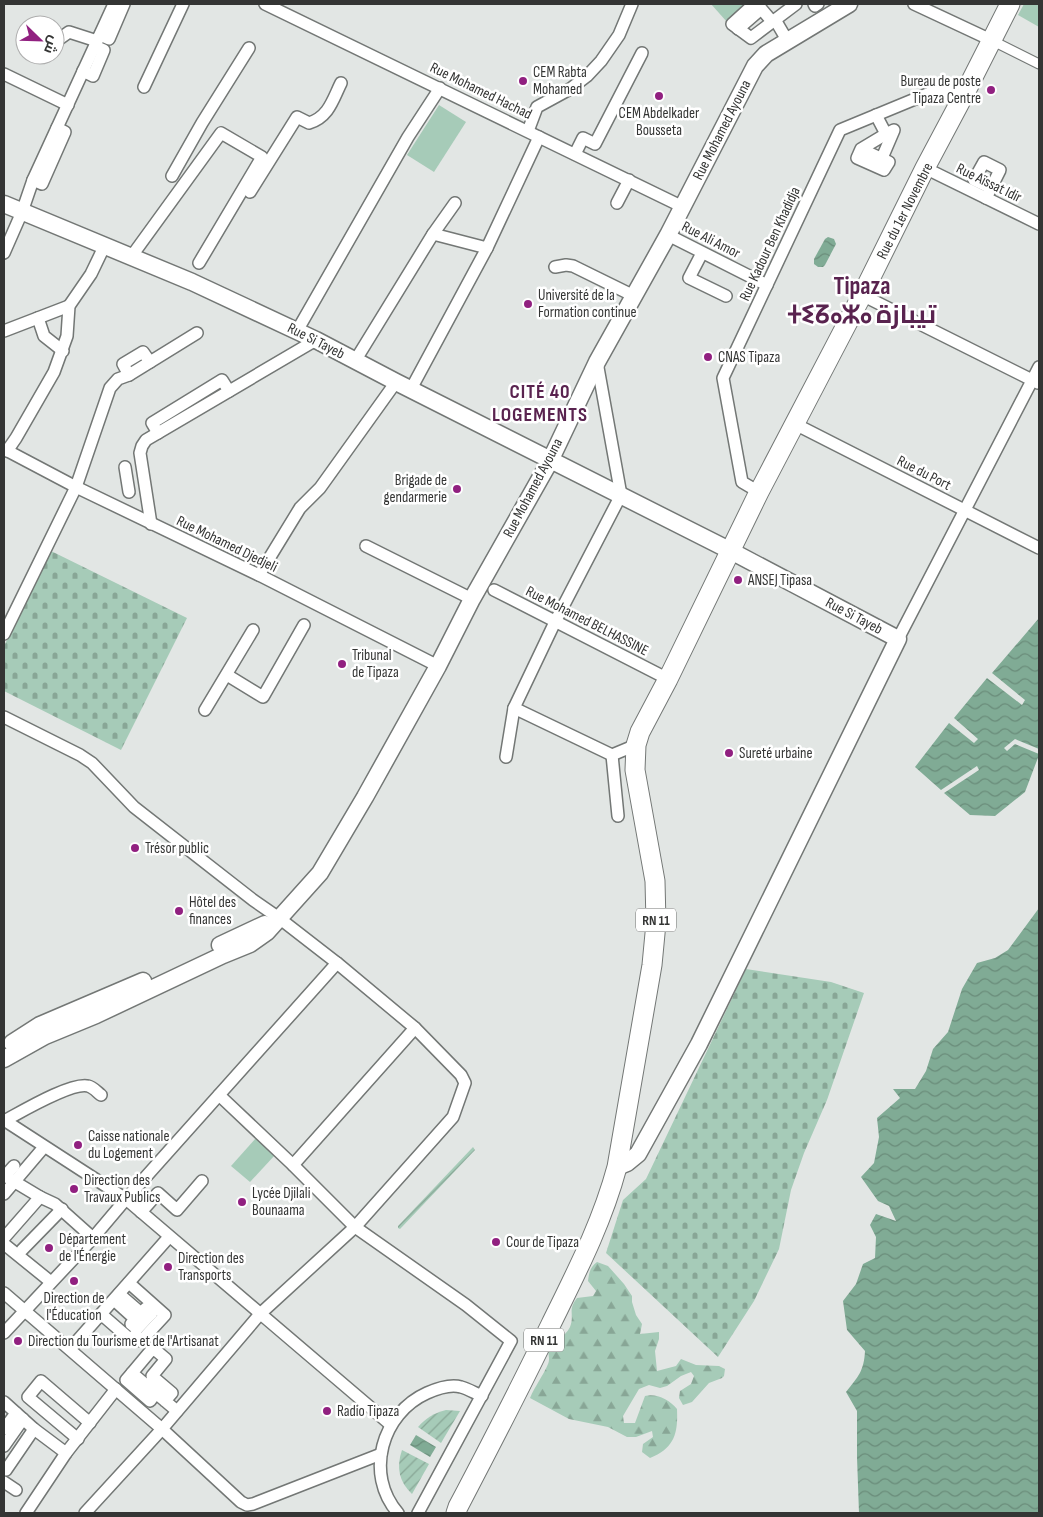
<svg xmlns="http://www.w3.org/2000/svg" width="1043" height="1517" font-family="'Sofia Sans Condensed',Cairo,'Noto Sans Tifinagh',sans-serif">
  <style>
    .grass { fill: #a6cbb8 }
    .forest { fill: url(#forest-firs) }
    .cemetery { fill: url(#cemetery-stones) }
    .garden { fill: url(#garden-furrows) }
    .water { fill: url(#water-waves) }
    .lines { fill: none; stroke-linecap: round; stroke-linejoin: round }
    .pedestrian-casing { stroke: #737775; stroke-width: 11 }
    .minor-casing { stroke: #737775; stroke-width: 14 }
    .secondary-casing { stroke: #737775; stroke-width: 19 }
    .primary-casing { stroke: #737775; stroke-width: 21 }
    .pedestrian { stroke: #fff; stroke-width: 9 }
    .minor { stroke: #fff; stroke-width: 11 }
    .secondary { stroke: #fff; stroke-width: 16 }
    .primary { stroke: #fff; stroke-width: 19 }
    .poi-dot { fill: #912080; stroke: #fff; stroke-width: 2 }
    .labels { text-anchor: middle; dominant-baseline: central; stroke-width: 5; stroke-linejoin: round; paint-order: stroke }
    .shield { fill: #fff; stroke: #717271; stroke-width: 1 }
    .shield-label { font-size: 14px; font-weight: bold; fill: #343534 }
    .poi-label { font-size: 15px; fill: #343534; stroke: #fff; text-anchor: start }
    .street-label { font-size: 15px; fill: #343534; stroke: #fff }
    .district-label { font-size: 20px; font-weight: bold; letter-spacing: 1px; fill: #59234f; stroke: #fff }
    .town-label { font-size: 25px; font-weight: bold; fill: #59234f; stroke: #fff }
  </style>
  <defs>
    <pattern id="forest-firs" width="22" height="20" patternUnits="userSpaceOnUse" patternTransform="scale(1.25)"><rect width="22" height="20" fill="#a6cbb8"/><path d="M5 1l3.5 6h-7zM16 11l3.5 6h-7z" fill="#88a696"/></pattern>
    <pattern id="cemetery-stones" width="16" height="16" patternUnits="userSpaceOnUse" patternTransform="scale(1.25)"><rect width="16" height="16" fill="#a6cbb8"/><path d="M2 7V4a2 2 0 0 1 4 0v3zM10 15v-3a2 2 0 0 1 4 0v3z" fill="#88a696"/></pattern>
    <pattern id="garden-furrows" width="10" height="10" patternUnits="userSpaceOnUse" patternTransform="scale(1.25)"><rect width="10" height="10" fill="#a6cbb8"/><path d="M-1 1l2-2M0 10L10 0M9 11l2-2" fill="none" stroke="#88a696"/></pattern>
    <pattern id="water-waves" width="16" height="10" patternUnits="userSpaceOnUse" patternTransform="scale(1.25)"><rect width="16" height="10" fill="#80ab95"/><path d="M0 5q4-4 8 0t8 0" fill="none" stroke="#6a8c7a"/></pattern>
  </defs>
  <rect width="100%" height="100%" fill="#e2e6e4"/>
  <g class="grass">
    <path d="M711 4H748L727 22Z"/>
    <path d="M1024 4H1039V27L1018 15Z"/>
    <path d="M439 105 466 122 434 172 407 155Z"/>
    <path d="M256 1138 275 1155 250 1182 231 1166Z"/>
  </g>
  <path class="forest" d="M597 1262 608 1266 624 1284 632 1296V1302L636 1315 642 1324 640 1334 659 1332V1339L655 1351 657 1371 676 1366 681 1359 696 1365 719 1366 725 1369 724 1376 722 1378 709 1383 692 1402 683 1405 679 1398 680 1391 691 1384 694 1376 691 1372 681 1376 667 1386 660 1388 649 1385 639 1389 623 1416 624 1423H635L645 1396C656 1393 670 1400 677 1409 678 1433 675 1448 650 1458L642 1452 643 1444 653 1437 652 1431 636 1437H627L608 1427 569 1419 530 1398C535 1386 543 1376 548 1364 551 1358 546 1350 550 1345 556 1337 565 1338 570 1327 575 1314 567 1311 577 1298L593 1296 596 1291 588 1281C589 1273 590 1267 597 1262Z"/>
  <g class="cemetery">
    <path d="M51 551 187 618 121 750 4 691V646Z"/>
    <path d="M746 969 831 982 864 993 827 1100 804 1153 791 1190 779 1249 754 1301 718 1357 606 1253 623 1200 646 1179Z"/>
  </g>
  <g class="garden">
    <path d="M473 1147 475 1150 400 1229 398 1228V1226Z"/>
    <path d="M446 1410 460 1411 441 1443 418 1427C426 1418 434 1413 446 1410Z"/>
    <path d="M402 1450 429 1464 412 1494C399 1482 396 1467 402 1450Z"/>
  </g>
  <g class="water">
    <path d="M828 237 834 239 836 244 825 265 823 267H818L814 264V259L825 239Z"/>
    <path d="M1039 618V749L1015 739 1004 748 1007 751 1015 744 1039 754V755L1025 792 995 816 970 815 944 793 979 770 977 766 941 790 915 767 949 723 974 743 978 739 954 718 987 678 1022 705 1025 700 992 673Z"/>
    <path d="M1039 908V1513H859L857 1457V1411L846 1392C858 1377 864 1371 865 1351L847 1330 843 1301 856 1284 863 1264 875 1258 876 1237 870 1225 876 1214 896 1221 889 1206 878 1201 861 1177 874 1163 879 1137 877 1118 900 1098 893 1089H915L926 1071 933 1049 948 1032 962 989 977 963 995 958 1008 950Z"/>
    <path d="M416 1435 436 1447 430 1457 410 1445Z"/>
  </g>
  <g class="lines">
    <defs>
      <path id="pedestrian" d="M991 40 1039 64"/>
      <g id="minor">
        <path d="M265 4 683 207"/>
        <path d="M754 4 732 24 751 38 796 4"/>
        <path d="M757 4 770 19 777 23 787 40"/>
        <path d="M814 4 815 6 818 4"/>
        <path d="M914 4 991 40"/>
        <path d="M738 29 761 9"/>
        <path d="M100 35 109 39 124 4"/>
        <path d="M55 42 69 32 97 41"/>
        <path d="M83 71 93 76 104 50 95 46"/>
        <path d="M4 74 68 105"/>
        <path d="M144 87 183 4"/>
        <path d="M528 131 537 107 570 89 587 76 601 61 619 35 632 4"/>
        <path d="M861 149 889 162 884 170 857 158 861 149 886 134 876 115"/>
        <path d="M575 154 583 138 595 144 642 53"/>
        <path d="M882 158 894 130 886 134 889 140"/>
        <path d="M925 168 1039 224"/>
        <path d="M172 176 202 123 249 48"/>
        <path d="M33 180 42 184 65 132 57 128"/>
        <path d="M250 192 297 117 309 123C329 117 333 99 341 83"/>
        <path d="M986 198 1000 170 984 162 974 180 991 188"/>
        <path d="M617 203 629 180"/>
        <path d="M433 234 487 248"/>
        <path d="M668 235 767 285"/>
        <path d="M4 253 22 212 33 180 114 4"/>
        <path d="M702 253 689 278 726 296"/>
        <path d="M131 257 221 133 262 157 199 263"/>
        <path d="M555 267 566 265 573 266 634 296"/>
        <path d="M862 295 1038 383"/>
        <path d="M38 318 44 336 63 351"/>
        <path d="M4 331 69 306"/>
        <path d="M297 331 408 137 440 88"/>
        <path d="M355 361 433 234 455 203"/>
        <path d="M129 375 123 364 143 352 150 362"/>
        <path d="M411 389 487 248 539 137"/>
        <path d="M795 424 1039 548"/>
        <path d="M158 433 152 423 222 380 229 391"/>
        <path d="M4 449 76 487 263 577 438 666"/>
        <path d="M7 451 16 438 54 372 67 336 69 306 91 274 104 247"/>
        <path d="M125 467 129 492"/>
        <path d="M759 492 742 482 723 378 840 130 932 92 967 89"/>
        <path d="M151 524 140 453 142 446 146 440 316 340"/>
        <path d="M366 546 472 599"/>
        <path d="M259 575 300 508 320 488 396 382"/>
        <path d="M494 590 668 679"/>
        <path d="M4 634 76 487 110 388 118 379 129 375 197 333"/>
        <path d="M898 639 1039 367"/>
        <path d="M227 675 263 697 304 625"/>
        <path d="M514 708 612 755 636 745"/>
        <path d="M205 710 253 630"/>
        <path d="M4 717 80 755 92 763 134 807 253 900 279 918 337 963 415 1028 461 1075 465 1083 453 1117 355 1227 260 1314 162 1429 85 1513"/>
        <path d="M612 755 618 816"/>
        <path d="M506 757 514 708 555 622 621 495 597 362"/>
        <path d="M219 1095 293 1165 355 1227 466 1305 511 1341 418 1513"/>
        <path d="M4 1120 126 1199 391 1425"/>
        <path d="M4 1121C21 1112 71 1082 88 1086 93 1087 97 1092 101 1095"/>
        <path d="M293 1165 415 1028"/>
        <path d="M5 1176 14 1166"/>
        <path d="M4 1177 5 1176 40 1197 55 1204 93 1238"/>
        <path d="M4 1194 44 1147"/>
        <path d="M141 1212 158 1193 177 1210 202 1181"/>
        <path d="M4 1238 40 1197"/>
        <path d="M4 1244 51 1282"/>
        <path d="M22 1250 62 1209"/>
        <path d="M4 1293 162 1429 241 1502 247 1505 253 1504 381 1454"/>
        <path d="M114 1300 135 1319 131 1324 137 1329 152 1313 146 1308 141 1313 119 1294"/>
        <path d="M101 1314 131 1340 135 1335 141 1341 165 1315 129 1283"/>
        <path d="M4 1333 93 1238 126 1199 337 963"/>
        <path d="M70 1349 169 1237"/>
        <path d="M132 1373 126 1380 150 1401 156 1393"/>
        <path d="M165 1401 172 1393 152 1376 166 1359 153 1348 132 1373 177 1411"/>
        <path d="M4 1402 34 1429 66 1453"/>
        <path d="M4 1429 16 1413"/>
        <path d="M78 1439 28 1397 41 1381 90 1423"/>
        <path d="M4 1446 23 1419"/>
        <path d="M4 1468 6 1470 34 1429"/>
        <path d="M4 1482 16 1490"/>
        <path d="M26 1513 66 1453 116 1389"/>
        <path d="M398 1513C364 1474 382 1413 427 1393 436 1389 451 1384 461 1387 466 1388 477 1394 482 1396"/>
      </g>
      <g id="secondary">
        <path d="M4 204 192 282 316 340 396 382 731 551 898 639 699 1044 638 1154 627 1163 617 1167"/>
        <path d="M220 945 265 924"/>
        <path d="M12 1043 40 1025 143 981"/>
        <path d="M4 1059 45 1036 96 1015 223 955 250 944 267 932 320 873 365 797 438 666 472 599 550 461 597 362 668 235 755 66 766 54 849 4"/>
      </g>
      <path id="primary" d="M456 1513 458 1507C490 1446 521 1386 551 1324 576 1273 602 1223 617 1167L652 965 656 923 655 881 635 770 636 745 640 732 668 679 759 492 862 295 925 168 967 89 1010 4"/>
    </defs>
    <use href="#pedestrian" class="pedestrian-casing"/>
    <use href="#minor" class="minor-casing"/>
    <use href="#secondary" class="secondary-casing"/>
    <use href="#primary" class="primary-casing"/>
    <use href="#pedestrian" class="pedestrian"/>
    <use href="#minor" class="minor"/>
    <use href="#secondary" class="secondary"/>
    <use href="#primary" class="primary"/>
  </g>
  <g class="poi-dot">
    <circle cx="523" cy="81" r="5"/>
    <circle cx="991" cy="90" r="5"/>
    <circle cx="659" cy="96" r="5"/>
    <circle cx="528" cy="304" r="5"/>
    <circle cx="708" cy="357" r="5"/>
    <circle cx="457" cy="489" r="5"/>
    <circle cx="738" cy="580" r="5"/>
    <circle cx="342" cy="664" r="5"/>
    <circle cx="729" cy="753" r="5"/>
    <circle cx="135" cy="848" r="5"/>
    <circle cx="179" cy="911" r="5"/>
    <circle cx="78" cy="1145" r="5"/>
    <circle cx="74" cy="1189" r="5"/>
    <circle cx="242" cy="1202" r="5"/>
    <circle cx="496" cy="1242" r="5"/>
    <circle cx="49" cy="1248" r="5"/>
    <circle cx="168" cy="1267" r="5"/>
    <circle cx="74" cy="1281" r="5"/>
    <circle cx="18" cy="1341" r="5"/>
    <circle cx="327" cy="1411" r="5"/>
  </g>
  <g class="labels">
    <g class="shield">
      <rect x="636" y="908.5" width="40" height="23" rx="4"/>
      <rect x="524" y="1328.5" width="40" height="23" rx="4"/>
    </g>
    <g class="shield-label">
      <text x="656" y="920">RN 11</text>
      <text x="544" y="1340">RN 11</text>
    </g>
    <g class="poi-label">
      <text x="533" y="72">CEM Rabta<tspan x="533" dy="17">Mohamed</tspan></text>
      <text x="981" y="81" text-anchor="end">Bureau de poste<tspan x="981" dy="17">Tipaza Centre</tspan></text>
      <text x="659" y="113" text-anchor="middle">CEM Abdelkader<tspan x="659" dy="17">Bousseta</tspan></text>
      <text x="538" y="295">Université de la<tspan x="538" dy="17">Formation continue</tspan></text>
      <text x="718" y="357">CNAS Tipaza</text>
      <text x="447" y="480" text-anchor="end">Brigade de<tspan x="447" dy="17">gendarmerie</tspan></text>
      <text x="748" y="580">ANSEJ Tipasa</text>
      <text x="352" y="655">Tribunal<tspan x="352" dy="17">de Tipaza</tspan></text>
      <text x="739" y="753">Sureté urbaine</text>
      <text x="145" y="848">Trésor public</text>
      <text x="189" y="902">Hôtel des<tspan x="189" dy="17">finances</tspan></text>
      <text x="88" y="1136">Caisse nationale<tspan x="88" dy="17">du Logement</tspan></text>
      <text x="84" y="1180">Direction des<tspan x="84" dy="17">Travaux Publics</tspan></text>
      <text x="252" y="1193">Lycée Djilali<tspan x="252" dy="17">Bounaama</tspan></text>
      <text x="59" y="1239">Département<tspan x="59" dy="17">de l'Énergie</tspan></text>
      <text x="506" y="1242">Cour de Tipaza</text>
      <text x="178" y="1258">Direction des<tspan x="178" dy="17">Transports</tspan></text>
      <text x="74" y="1298" text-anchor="middle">Direction de<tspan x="74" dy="17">l'Éducation</tspan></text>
      <text x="28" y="1341">Direction du Tourisme et de l'Artisanat</text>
      <text x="337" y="1411">Radio Tipaza</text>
    </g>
    <g class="street-label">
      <text transform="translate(481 91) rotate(26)">Rue Mohamed Hachad</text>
      <text transform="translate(722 130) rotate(-63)">Rue Mohamed Ayouna</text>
      <text transform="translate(989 183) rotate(26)">Rue Aïssat Idir</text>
      <text transform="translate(905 211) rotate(-63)">Rue du 1er Novembre</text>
      <text transform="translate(711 240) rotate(27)">Rue Ali Amor</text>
      <text transform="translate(770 244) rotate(-65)">Rue Kadour Ben Khadidja</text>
      <text transform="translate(316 341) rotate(27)">Rue Si Tayeb</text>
      <text transform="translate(924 473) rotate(27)">Rue du Port</text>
      <text transform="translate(533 488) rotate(-62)">Rue Mohamed Ayouna</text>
      <text transform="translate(227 544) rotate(26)">Rue Mohamed Djedjeli</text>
      <text transform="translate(854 616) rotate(28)">Rue Si Tayeb</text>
      <text transform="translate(587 621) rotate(27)">Rue Mohamed BELHASSINE</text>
    </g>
    <g class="district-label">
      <text x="540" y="392">CITÉ 40<tspan x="540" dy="23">LOGEMENTS</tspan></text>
    </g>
    <g class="town-label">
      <text x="862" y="286">Tipaza<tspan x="862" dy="29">ⵜⵉⵒⴰⵣⴰ تيبازة</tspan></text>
    </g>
  </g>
  <rect width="1043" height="1517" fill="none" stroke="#343534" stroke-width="10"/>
  <g transform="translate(40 40) rotate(113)"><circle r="24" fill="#ffffff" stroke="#aeaeae"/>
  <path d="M0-4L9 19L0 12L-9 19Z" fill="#912080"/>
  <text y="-8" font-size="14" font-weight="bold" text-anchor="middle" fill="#343534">ش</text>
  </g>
</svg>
